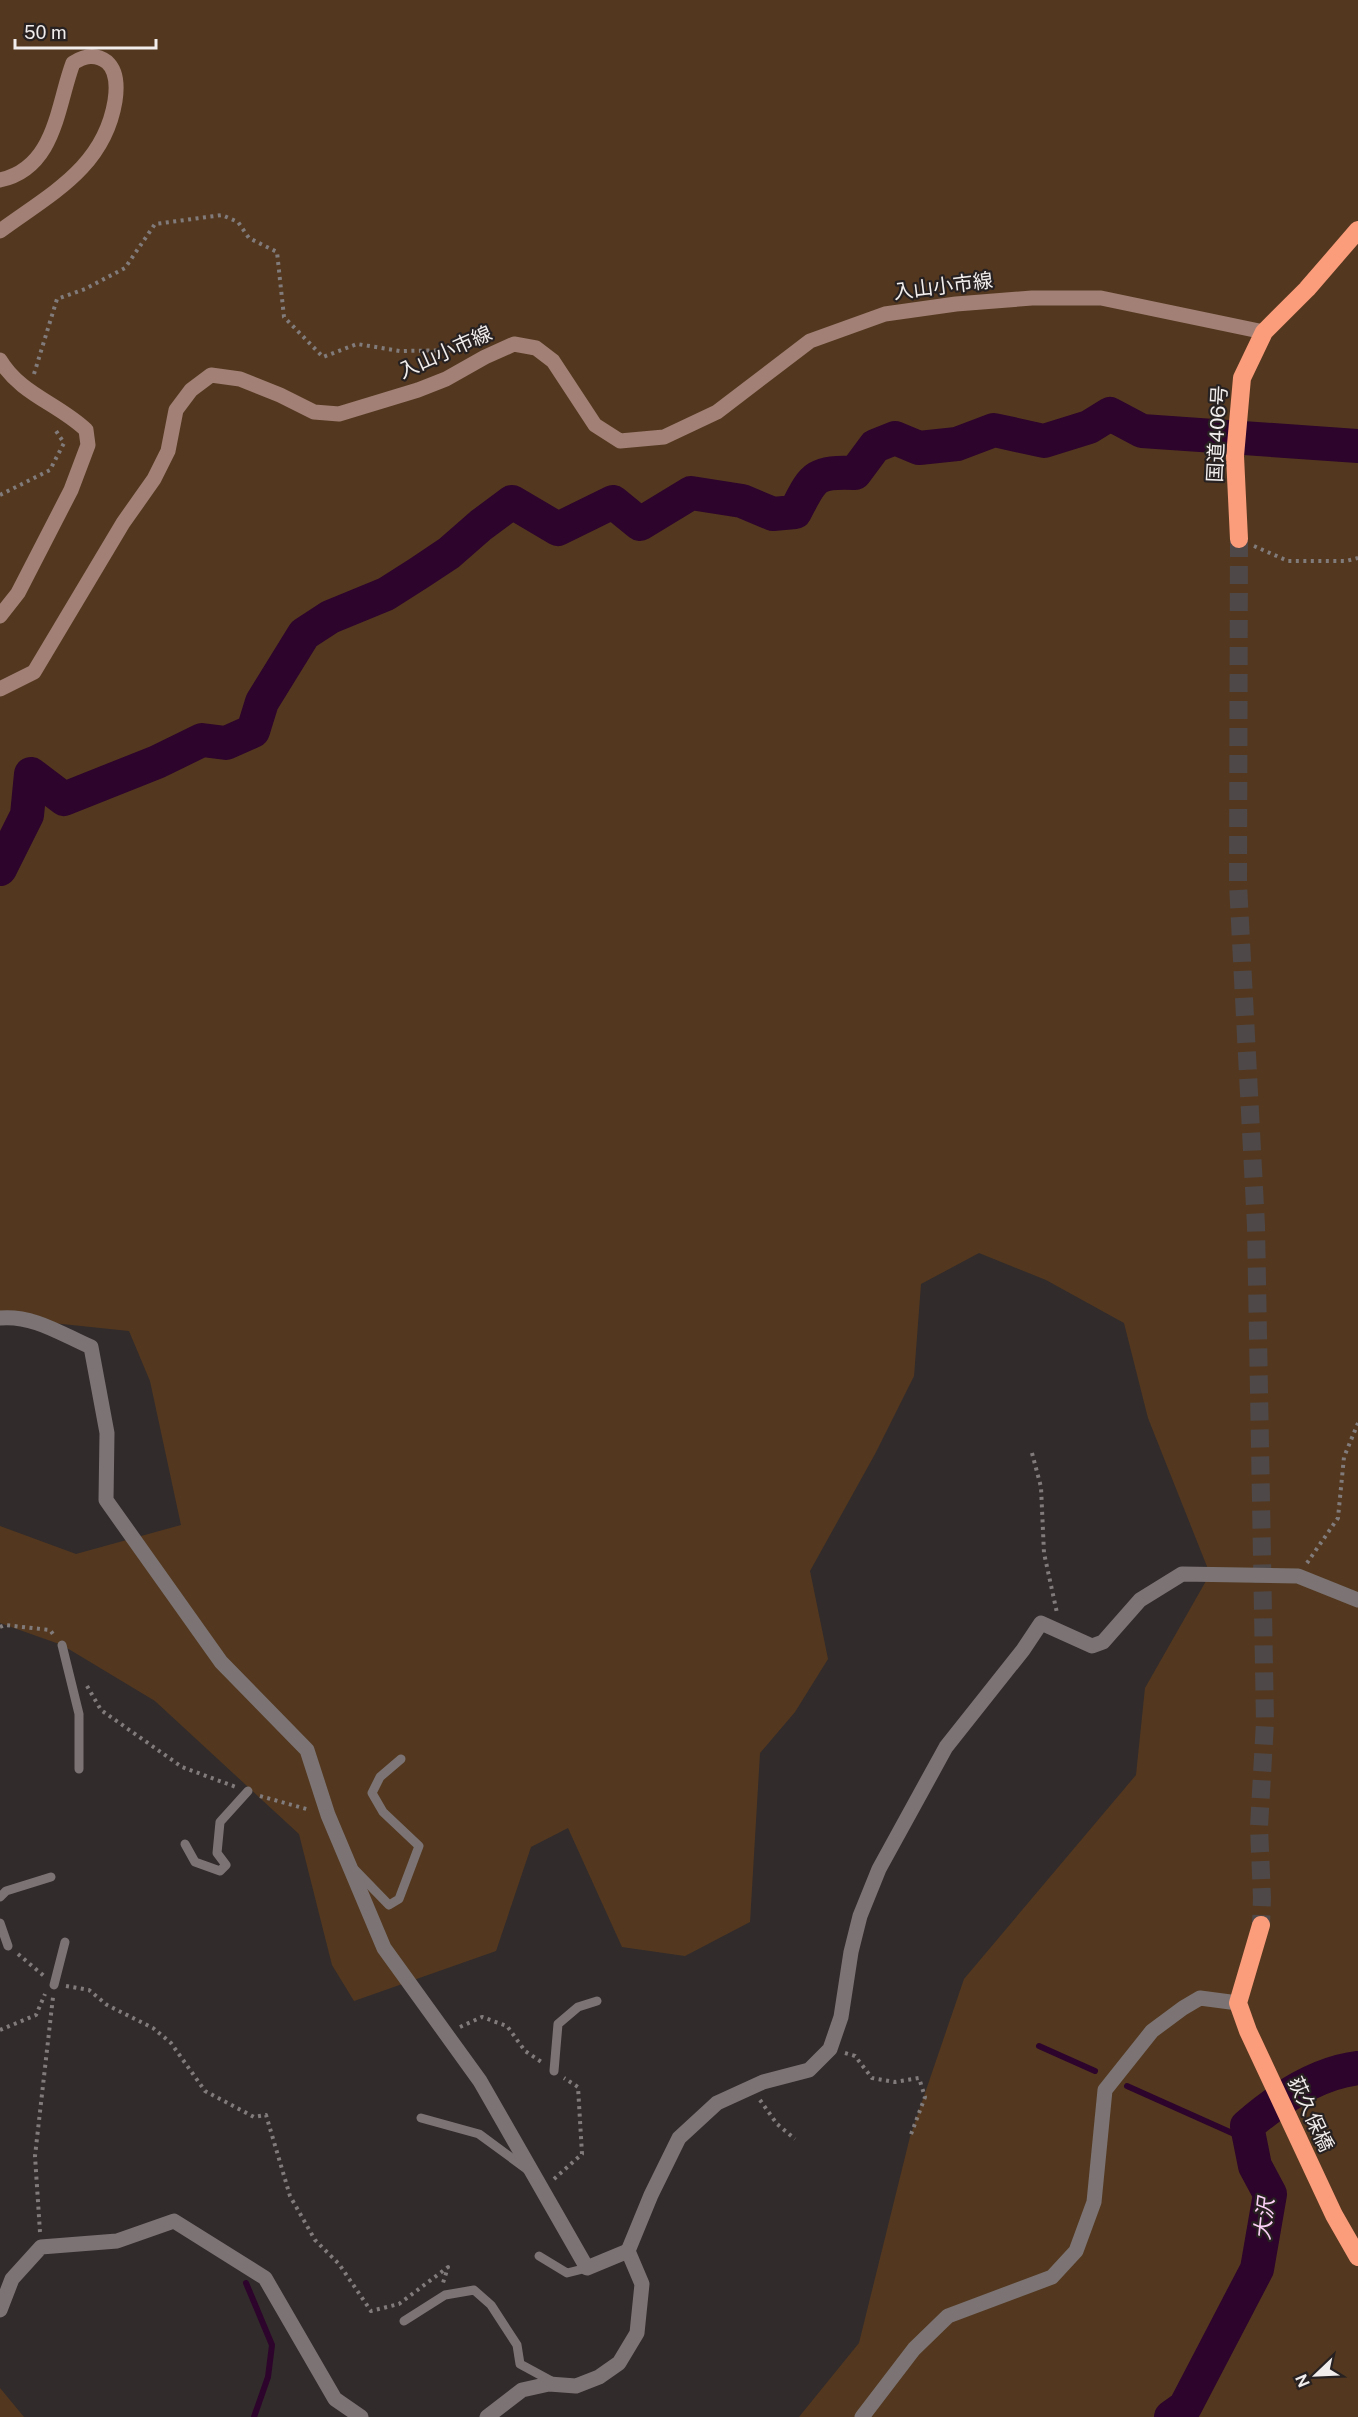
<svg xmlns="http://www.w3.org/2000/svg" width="1358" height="2417" font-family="'Public Sans','Noto Sans JP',sans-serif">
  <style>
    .green { fill: #53381f }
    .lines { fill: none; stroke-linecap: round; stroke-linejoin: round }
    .stream { stroke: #2d042b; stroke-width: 6 }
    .river { stroke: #2d042b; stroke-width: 34 }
    .highway-tunnel { stroke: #4f4848; stroke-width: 18; stroke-dasharray: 18 9; stroke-linecap: butt }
    .path { stroke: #817b7b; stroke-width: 4; stroke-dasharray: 3 4.5; stroke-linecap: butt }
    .lane { stroke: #7c7474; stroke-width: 9 }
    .street { stroke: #7c7474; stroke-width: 15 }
    .secondary { stroke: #a28076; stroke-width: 15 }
    .highway { stroke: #fb9c7b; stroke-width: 18 }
    .labels { text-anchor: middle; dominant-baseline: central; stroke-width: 4.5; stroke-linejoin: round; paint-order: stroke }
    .street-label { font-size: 20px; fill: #f1eded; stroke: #282121 }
    .water-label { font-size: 21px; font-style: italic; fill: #fbd0f7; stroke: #282121 }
  </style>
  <rect width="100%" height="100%" fill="#322b2b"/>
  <g class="green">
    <path d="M0 0H1358V2417H799L859 2343 910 2137 964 1979 1136 1775 1145 1688 1210 1574 1148 1418 1124 1323 1046 1280 979 1253 921 1284 914 1376 875 1454 810 1571 828 1659 795 1712 760 1753 750 1922 685 1956 622 1947 568 1828 531 1847 496 1951 354 2001 332 1965 299 1834 155 1701 62 1645 0 1623V1526L76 1554 181 1525 150 1381 129 1331 5 1318 0 1322Z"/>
    <path d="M0 2388 24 2417H0Z"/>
  </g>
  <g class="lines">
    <g class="stream">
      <path d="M1039 2046 1095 2071"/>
      <path d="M1127 2086 1250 2141"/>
      <path d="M246 2283 272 2345 268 2377 254 2417"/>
    </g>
    <g class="river">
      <path d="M0 869 27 815 31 774 64 799 157 762 202 740 226 743 253 731 262 702 304 634 330 617 386 594 419 573 449 553 481 525 512 502 558 529 613 502 640 524 691 493 742 501 773 514 795 512C813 478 813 471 855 473L875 446 895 438 919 448 957 444 994 430 1044 441 1089 427 1110 414 1142 431 1358 446"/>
      <path d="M1171 2417 1185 2407 1257 2269 1270 2194 1255 2166 1247 2126C1278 2099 1316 2073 1358 2068"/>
    </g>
    <path class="highway-tunnel" d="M1239 539 1238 884 1256 1226 1265 1722 1259 1827 1262 1898 1261 1925"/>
    <g class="path">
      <path d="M34 374 57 299 85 289 125 268 155 224 222 215 238 222 249 238 277 252 284 317 323 357 357 344 400 351 464 350"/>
      <path d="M0 495 50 470 64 443 54 428"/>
      <path d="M1254 546 1288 561H1346L1358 558"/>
      <path d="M1032 1453 1041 1487 1044 1553 1057 1613"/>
      <path d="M1307 1563 1338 1518 1344 1457 1358 1423"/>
      <path d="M0 1627 5 1625 50 1630 55 1637"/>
      <path d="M87 1686 101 1710 182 1767 236 1787"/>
      <path d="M260 1796 310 1810"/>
      <path d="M18 1954 44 1976"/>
      <path d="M66 1986 89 1990 107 2005 153 2028 171 2043 205 2091 254 2117 266 2115 290 2196 315 2240 339 2264 371 2311 399 2304 448 2267 443 2283"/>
      <path d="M460 2027 482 2017 507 2026 525 2051 543 2063"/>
      <path d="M0 2030 36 2015 45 1994"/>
      <path d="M845 2053 855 2056 872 2078 895 2082 919 2078 925 2097 910 2137"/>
      <path d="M760 2100 777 2124 795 2139"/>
      <path d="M554 2179 582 2154 578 2087 564 2078"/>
      <path d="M40 2232 35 2156 53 1997"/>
    </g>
    <g class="lane">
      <path d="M62 1645 79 1714V1769"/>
      <path d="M185 1844 195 1862 220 1871 226 1865 217 1853 220 1822 248 1791"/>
      <path d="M355 1870 389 1905 399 1899 419 1846 383 1812 372 1793 380 1777 401 1759"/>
      <path d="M0 1897 6 1891 51 1877"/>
      <path d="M0 1923 8 1946"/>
      <path d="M54 1985 65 1942"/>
      <path d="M554 2071 558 2024 578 2007 597 2001"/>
      <path d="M421 2118 479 2134 528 2170"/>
      <path d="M539 2256 567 2273 587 2268"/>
      <path d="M404 2321 445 2295 474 2290 491 2305 517 2345 520 2364 555 2383"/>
    </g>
    <g class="street">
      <path d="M0 1318C34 1315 61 1334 91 1347L107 1433 106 1500 221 1662 307 1750 328 1815 384 1948 480 2081 587 2268 628 2251"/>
      <path d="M0 2310 12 2279 41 2247 117 2241 174 2221 265 2278 335 2399 361 2417"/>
      <path d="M487 2417 522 2390 549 2384 576 2386 599 2377 619 2363 637 2333 642 2284 628 2251 651 2195 679 2138 717 2103 763 2082 809 2070 830 2049 841 2017 851 1952 860 1916 879 1869 946 1747 1023 1650 1041 1623 1092 1646 1103 1642 1140 1600 1182 1574 1298 1576 1358 1600"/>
      <path d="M862 2417 914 2349 948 2316 1052 2277 1076 2251 1094 2202 1105 2090 1152 2031 1183 2008 1200 1998 1238 2003"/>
    </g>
    <g class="secondary">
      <path d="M0 180C56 168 57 105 73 63 84 56 95 53 107 62 117 71 117 88 115 101 104 168 50 194 0 231"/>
      <path d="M0 360C20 394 59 404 86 430L88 445 71 490 18 593 0 616"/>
      <path d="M0 689 34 672 123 523 154 479 168 451 176 410 191 390 211 375 240 379 280 395 314 412 339 414 418 390 446 379 485 357 514 344 536 348 553 361 595 425 620 441 664 437 717 412 810 341 885 314 956 304 1032 298H1101L1264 332"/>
    </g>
    <g class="highway">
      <path d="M1239 539 1235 456 1242 378 1264 332 1307 289 1358 230"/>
      <path d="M1261 1925 1238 2003 1248 2031 1334 2215 1358 2257"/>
    </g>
  </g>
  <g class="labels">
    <g class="street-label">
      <text transform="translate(943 286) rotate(-7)">入山小市線</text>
      <text transform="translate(445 352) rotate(-24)">入山小市線</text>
      <text transform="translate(1217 434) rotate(-87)">国道406号</text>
      <text transform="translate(1311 2114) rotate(65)">荻久保橋</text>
    </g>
    <g class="water-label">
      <text transform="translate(1264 2219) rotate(-84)">大沢</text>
    </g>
  </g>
  <g transform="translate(1316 2375) rotate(247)" stroke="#282121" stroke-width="4.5" paint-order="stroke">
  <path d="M0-4.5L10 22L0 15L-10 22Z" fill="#f1eded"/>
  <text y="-9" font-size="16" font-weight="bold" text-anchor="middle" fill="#f1eded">N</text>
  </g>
  <path d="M15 39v9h141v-9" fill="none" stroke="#f1eded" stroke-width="3"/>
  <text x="24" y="39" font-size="18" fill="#f1eded" stroke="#282121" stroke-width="4.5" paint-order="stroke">50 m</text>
</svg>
